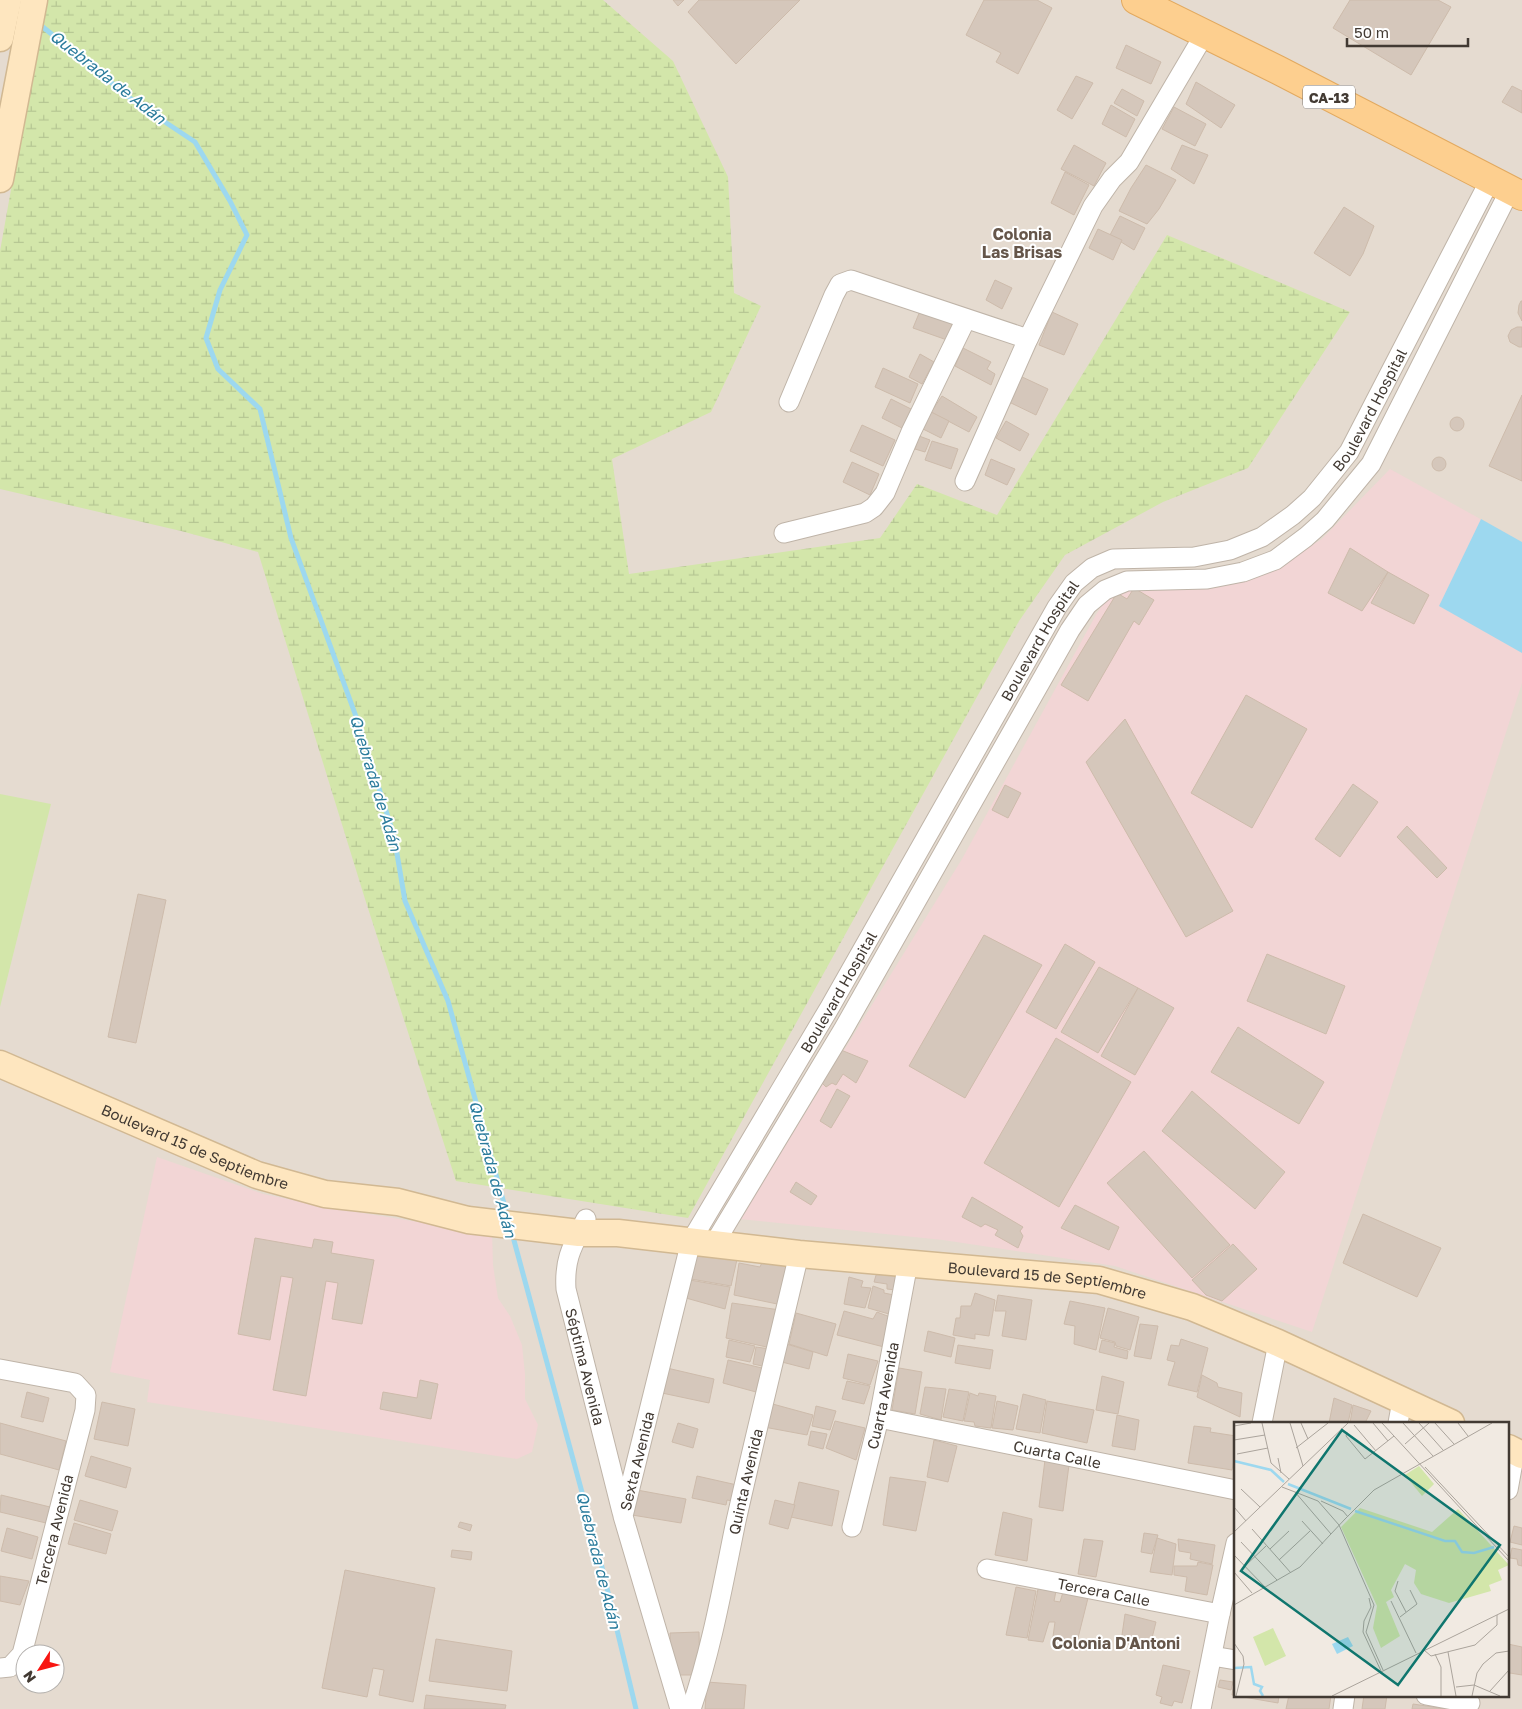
<svg xmlns="http://www.w3.org/2000/svg" width="1522" height="1709" font-family="'Golos Text',sans-serif">
  <style>
    .residential { fill: #e5dbd0; fill-rule: evenodd }
    .medical { fill: #f2d5d5 }
    .wetland { fill: url(#wetland-marsh) }
    .park { fill: #d3e6aa }
    .water { fill: #9dd8ef }
    .lines { fill: none; stroke-linecap: round; stroke-linejoin: round }
    .stream { stroke: #9dd8ef; stroke-width: 5 }
    .building { fill: #d5c7bb; stroke: #cdbbab }
    .street-casing { stroke: #bfb4a8; stroke-width: 21 }
    .secondary-casing { stroke: #d1b892; stroke-width: 29 }
    .primary-casing { stroke: #e2a95f; stroke-width: 30 }
    .street { stroke: #fff; stroke-width: 19 }
    .secondary { stroke: #fee6bf; stroke-width: 26 }
    .primary { stroke: #fdcf8f; stroke-width: 28 }
    .labels { text-anchor: middle; dominant-baseline: central; stroke-width: 4; stroke-linejoin: round; paint-order: stroke }
    .shield { fill: #fff; stroke: #7b7570; stroke-width: 1 }
    .shield-label { font-size: 14px; font-weight: bold; fill: #423a33 }
    .street-label { font-size: 15px; fill: #423a33; stroke: #fff }
    .water-label { font-size: 16px; font-style: italic; fill: #2b7c9c; stroke: #fff }
    .neighbourhood-label { font-size: 16px; font-weight: bold; fill: #65564a; stroke: #fff }
    .inset-river { fill: none; stroke: #9dd8ef; stroke-width: 2.5 }
    .inset-road { fill: none; stroke: #aba49c; stroke-width: 1 }
    .view { fill: #0f766e; fill-opacity: 0.15; stroke: #0f766e; stroke-width: 2.5 }
    .inset-edge { fill: none; stroke: #423a33; stroke-width: 2.5 }
  </style>
  <defs>
    <pattern id="wetland-marsh" width="20" height="14" patternUnits="userSpaceOnUse" patternTransform="scale(1.25)"><rect width="20" height="14" fill="#d3e6aa"/><path d="M1 5h8M5 5V1M11 12h8M15 12V8" fill="none" stroke="#b6c693"/></pattern>
  </defs>
  <rect width="100%" height="100%" fill="#f1eae2"/>
  <path class="residential" d="M0 0H1522V1709H0ZM1236 1423H1508V1695H1236ZM25 1654H55V1684H25Z"/>
  <g class="medical">
    <path d="M1390 469 1522 542V683L1312 1332 1115 1266 943 1240 740 1219 962 859 1097 613 1110 594 1135 587 1278 566 1322 539Z"/>
    <path d="M157 1157 263 1194 332 1208 412 1221 492 1231 493 1265 498 1298 510 1316 522 1345 525 1374V1399L538 1425 532 1452 517 1459 147 1402 150 1380 110 1372Z"/>
  </g>
  <path class="wetland" d="M45 0H603L673 61 728 177 734 293 761 306 711 412 612 459 629 574 880 538 917 484 997 515 1167 235 1350 312 1248 468 1163 502 1065 555 1019 621 688 1218 456 1181 365 899 258 552 181 531 0 489V251Z"/>
  <path class="park" d="M0 794 51 804 0 1007Z"/>
  <path class="water" d="M1481 519 1522 542V653L1439 606Z"/>
  <g class="lines">
    <g class="stream">
      <path d="M38 23 135 102 195 142 230 201 247 235 220 290 206 338 218 369 260 409 291 538 358 722 394 836 405 901 448 1001 508 1218"/>
      <path d="M512 1233 600 1559 636 1709"/>
    </g>
  </g>
  <g class="building">
    <path d="M673 0H684L678 6Z"/>
    <path d="M699 0H800L736 64 688 12Z"/>
    <path d="M984 0H1037L1052 8 1018 74 996 62 1001 53 966 35Z"/>
    <path d="M1350 0H1438L1451 7 1411 75 1333 28Z"/>
    <path d="M1126 45 1161 62 1151 84 1116 68Z"/>
    <path d="M1076 76 1093 83 1072 119 1057 110Z"/>
    <path d="M1196 82 1235 105 1221 128 1186 104Z"/>
    <path d="M1512 86 1522 91V113L1502 102Z"/>
    <path d="M1122 89 1144 101 1137 116 1114 103Z"/>
    <path d="M1111 105 1135 119 1126 137 1102 124Z"/>
    <path d="M1174 107 1206 124 1195 146 1162 129Z"/>
    <path d="M1074 145 1106 163 1094 186 1061 169Z"/>
    <path d="M1182 145 1208 155 1194 184 1171 169Z"/>
    <path d="M1146 165 1176 180 1159 209 1147 224 1119 211 1131 188Z"/>
    <path d="M1065 172 1089 185 1074 215 1051 203Z"/>
    <path d="M1344 207 1374 226 1363 254 1350 276 1314 253Z"/>
    <path d="M1120 216 1145 228 1134 250 1110 235Z"/>
    <path d="M1098 229 1122 240 1113 260 1089 248Z"/>
    <path d="M995 280 1012 288 1002 309 986 300Z"/>
    <path d="M1521 301H1522V321L1518 313 1519 305Z"/>
    <path d="M920 311 953 323 947 340 913 328Z"/>
    <path d="M1052 312 1078 324 1064 355 1039 345Z"/>
    <path d="M1517 327H1522V347H1519L1510 342 1508 336 1511 330Z"/>
    <path d="M963 348 991 362 987 369 995 374 991 385 955 366Z"/>
    <path d="M920 354 934 362 922 384 909 377Z"/>
    <path d="M883 368 918 384 910 403 875 387Z"/>
    <path d="M1020 376 1048 389 1036 415 1009 402Z"/>
    <path d="M1522 395V481L1489 466Z"/>
    <path d="M942 396 977 417 969 432 931 412Z"/>
    <path d="M891 399 911 409 902 428 882 418Z"/>
    <path d="M931 412 949 421 941 438 923 429Z"/>
    <circle cx="1457" cy="424" r="7"/>
    <path d="M1006 421 1029 434 1020 451 996 438Z"/>
    <path d="M862 425 895 440 883 466 850 451Z"/>
    <path d="M919 436 930 440 925 452 915 449Z"/>
    <path d="M932 441 958 449 951 469 925 460Z"/>
    <circle cx="1439" cy="464" r="7"/>
    <path d="M991 459 1015 469 1007 485 985 475Z"/>
    <path d="M852 462 879 474 870 495 843 482Z"/>
    <path d="M1350 548 1388 572 1362 611 1328 593Z"/>
    <path d="M1388 572 1429 595 1414 624 1371 603Z"/>
    <path d="M1134 588 1154 600 1139 625 1134 621 1088 701 1061 685 1117 593 1127 599Z"/>
    <path d="M1246 695 1307 729 1252 828 1191 793Z"/>
    <path d="M1125 719 1233 911 1186 937 1086 762Z"/>
    <path d="M1353 784 1378 802 1340 857 1315 839Z"/>
    <path d="M1005 785 1021 793 1008 818 992 810Z"/>
    <path d="M1407 826 1447 868 1437 878 1397 837Z"/>
    <path d="M138 894 166 900 136 1043 108 1037Z"/>
    <path d="M984 935 1042 965 965 1098 909 1066Z"/>
    <path d="M1065 944 1095 962 1056 1029 1026 1012Z"/>
    <path d="M1267 954 1345 986 1326 1034 1247 1001Z"/>
    <path d="M1099 967 1138 988 1098 1053 1061 1032Z"/>
    <path d="M1138 988 1174 1008 1135 1075 1101 1056Z"/>
    <path d="M1238 1027 1324 1082 1299 1124 1211 1072Z"/>
    <path d="M1056 1038 1131 1082 1059 1207 984 1163Z"/>
    <path d="M841 1050 868 1061 856 1083 843 1074 836 1085 832 1083 826 1087 821 1082Z"/>
    <path d="M837 1089 850 1096 831 1128 820 1121Z"/>
    <path d="M1192 1091 1285 1172 1255 1209 1162 1131Z"/>
    <path d="M1144 1151 1230 1245 1192 1278 1107 1183Z"/>
    <path d="M796 1182 817 1196 811 1205 790 1192Z"/>
    <path d="M972 1197 1023 1227 1020 1231 1023 1236 1018 1248 995 1235 998 1230 985 1224 981 1227 962 1217Z"/>
    <path d="M1075 1205 1119 1227 1109 1250 1061 1228Z"/>
    <path d="M1363 1214 1441 1248 1417 1297 1343 1263Z"/>
    <path d="M255 1238 312 1248 314 1239 333 1242 331 1253 374 1260 362 1324 332 1319 338 1283 326 1281 306 1396 273 1390 293 1278 281 1276 270 1340 238 1334Z"/>
    <path d="M1233 1244 1257 1269 1222 1301 1206 1295 1192 1280Z"/>
    <path d="M694 1251 738 1255 731 1286 691 1279Z"/>
    <path d="M763 1260 792 1265 782 1305 734 1295 739 1263 760 1267Z"/>
    <path d="M877 1272 898 1277 896 1290 887 1289V1284L874 1282Z"/>
    <path d="M849 1277 863 1281 861 1287 871 1288 865 1308 844 1304Z"/>
    <path d="M690 1280 730 1287 725 1309 686 1298Z"/>
    <path d="M873 1286 884 1290V1293L894 1295 889 1314 868 1308Z"/>
    <path d="M975 1293 995 1300 989 1336 975 1334V1339L953 1335 956 1318H960L961 1306H971Z"/>
    <path d="M998 1295 1032 1300 1026 1340 1002 1336 1006 1311H995Z"/>
    <path d="M1070 1301 1105 1308 1096 1350 1074 1344 1075 1326 1064 1324Z"/>
    <path d="M732 1303 780 1310 771 1348 726 1338Z"/>
    <path d="M1108 1308 1139 1317 1130 1350 1116 1346 1115 1342 1100 1338Z"/>
    <path d="M844 1311 873 1319 877 1312 890 1317 884 1347 837 1335Z"/>
    <path d="M796 1313 836 1324 827 1356 789 1344Z"/>
    <path d="M1140 1324 1158 1326 1151 1359 1134 1356Z"/>
    <path d="M928 1331 955 1338 951 1357 924 1351Z"/>
    <path d="M1181 1339 1208 1348 1197 1392 1168 1385 1175 1362 1167 1360 1171 1345 1179 1346Z"/>
    <path d="M729 1340 755 1346 750 1362 726 1357Z"/>
    <path d="M1102 1340 1115 1343 1114 1347 1128 1351 1127 1359 1099 1352Z"/>
    <path d="M783 1343 813 1352 809 1369 778 1361Z"/>
    <path d="M958 1345 993 1350 990 1369 955 1363Z"/>
    <path d="M756 1347 770 1349 767 1367 753 1364Z"/>
    <path d="M848 1354 878 1361 870 1385 843 1378Z"/>
    <path d="M728 1360 762 1368 756 1392 723 1383Z"/>
    <path d="M667 1368 714 1379 709 1403 662 1393Z"/>
    <path d="M899 1368 922 1372 915 1414 892 1410Z"/>
    <path d="M1202 1375 1217 1383 1218 1387 1242 1393 1240 1417 1197 1397Z"/>
    <path d="M1102 1376 1124 1382 1118 1414 1096 1410Z"/>
    <path d="M420 1380 438 1384 431 1419 380 1409 383 1392 417 1398Z"/>
    <path d="M847 1381 870 1386 864 1404 842 1399Z"/>
    <path d="M925 1387 946 1389 941 1420 920 1414Z"/>
    <path d="M949 1389 969 1392 963 1421 943 1417Z"/>
    <path d="M27 1392 49 1398 43 1422 21 1417Z"/>
    <path d="M970 1393 978 1396 979 1393 996 1396 991 1428 975 1426 974 1422 964 1421Z"/>
    <path d="M1023 1394 1046 1400 1040 1433 1016 1429Z"/>
    <path d="M1334 1398 1352 1405 1348 1423H1329Z"/>
    <path d="M997 1401 1018 1406 1013 1430 992 1428Z"/>
    <path d="M1047 1401 1094 1410 1087 1443 1042 1433Z"/>
    <path d="M102 1402 135 1409 128 1446 94 1439Z"/>
    <path d="M769 1403 813 1415 807 1435 764 1427Z"/>
    <path d="M1353 1405 1371 1411 1365 1423H1350Z"/>
    <path d="M816 1406 836 1411 830 1430 812 1426Z"/>
    <path d="M1117 1415 1139 1420 1135 1450 1112 1446Z"/>
    <path d="M835 1421 865 1428 856 1460 826 1448Z"/>
    <path d="M0 1423 66 1441 59 1470 0 1454Z"/>
    <path d="M678 1423 698 1429 693 1448 672 1442Z"/>
    <path d="M1194 1426 1211 1428 1210 1432 1236 1436V1449L1232 1470 1188 1463Z"/>
    <path d="M811 1431 827 1434 823 1449 808 1445Z"/>
    <path d="M934 1440 957 1446 948 1482 927 1477Z"/>
    <path d="M91 1456 131 1468 126 1488 85 1476Z"/>
    <path d="M1045 1460 1069 1465 1063 1511 1039 1507Z"/>
    <path d="M697 1476 737 1485 733 1501 727 1500 726 1505 692 1498Z"/>
    <path d="M890 1477 926 1482 916 1531 883 1525Z"/>
    <path d="M799 1482 839 1491 832 1526 791 1517Z"/>
    <path d="M637 1490 686 1499 681 1523 632 1515Z"/>
    <path d="M1 1495 50 1507 46 1523 0 1512Z"/>
    <path d="M80 1500 118 1511 112 1531 74 1520Z"/>
    <path d="M775 1500 795 1505 788 1529 769 1524Z"/>
    <path d="M1003 1512 1032 1519 1027 1561 995 1555Z"/>
    <path d="M460 1522 472 1525 470 1531 458 1527Z"/>
    <path d="M74 1523 111 1534 106 1554 68 1544Z"/>
    <path d="M1514 1526 1522 1528V1545L1510 1542Z"/>
    <path d="M7 1528 38 1537 32 1559 1 1551Z"/>
    <path d="M1144 1533 1158 1535 1152 1554 1141 1552Z"/>
    <path d="M1157 1538 1176 1544 1172 1575 1150 1572Z"/>
    <path d="M1084 1539 1103 1541 1096 1577 1078 1574Z"/>
    <path d="M1178 1539 1215 1545 1212 1564 1190 1559 1191 1553 1179 1551Z"/>
    <path d="M1512 1548 1522 1550V1566L1518 1565 1517 1559 1510 1558Z"/>
    <path d="M452 1550 472 1552 471 1560 451 1557Z"/>
    <path d="M1198 1562 1213 1565 1207 1595 1185 1591 1187 1577 1174 1575V1566H1197Z"/>
    <path d="M345 1570 435 1588 413 1702 379 1695 384 1670 373 1668 367 1697 322 1688Z"/>
    <path d="M0 1576 29 1581 20 1605 0 1601Z"/>
    <path d="M1016 1587 1036 1591 1027 1638 1006 1635Z"/>
    <path d="M1038 1589 1056 1591 1054 1601 1060 1602 1063 1592 1088 1598 1075 1650 1052 1644 1055 1622H1049L1043 1642 1028 1640Z"/>
    <path d="M1125 1614 1156 1622 1149 1650 1121 1642Z"/>
    <path d="M699 1632 700 1675H671L670 1633Z"/>
    <path d="M436 1639 512 1651 507 1691 429 1681Z"/>
    <path d="M1508 1644 1522 1647V1675L1510 1673 1508 1676Z"/>
    <path d="M1163 1665 1190 1671 1182 1703 1174 1701 1172 1706 1160 1703 1162 1697 1156 1695Z"/>
    <path d="M1236 1672V1695H1279L1278 1703 1232 1695Z"/>
    <path d="M1220 1680 1233 1682 1231 1690 1218 1687Z"/>
    <path d="M707 1682 746 1685 744 1709H705Z"/>
    <path d="M426 1695 506 1705 505 1709H424Z"/>
    <path d="M1289 1695H1331L1329 1709H1286Z"/>
    <path d="M1364 1695H1387L1385 1709H1362Z"/>
    <path d="M1413 1704 1446 1709H1412Z"/>
  </g>
  <g class="lines">
    <defs>
      <g id="street">
        <path d="M789 402 834 295 840 284 851 280 1028 339"/>
        <path d="M965 481 1028 339 1093 206 1112 179 1129 162 1204 35"/>
        <path d="M784 533 865 513 874 507 885 493 911 432 966 319"/>
        <path id="s1" d="M586 1219C573 1245 564 1258 566 1289L622 1512"/>
        <path d="M714 1244 843 1030 1070 630 1087 605 1105 590 1127 581 1207 579 1243 572 1275 560 1306 537 1325 520 1371 464 1510 190"/>
        <path d="M0 1369 75 1383 86 1395 85 1410 22 1654 10 1667 0 1668"/>
        <path id="s2" d="M879 1418 1236 1490"/>
        <path d="M1262 1423 1278 1343"/>
        <path d="M1398 1423 1402 1401"/>
        <path d="M1508 1490 1515 1451"/>
        <path id="s3" d="M852 1527 879 1418 908 1263"/>
        <path id="s4" d="M987 1569 1220 1614"/>
        <path d="M1212 1656 1236 1660"/>
        <path d="M1426 1695 1470 1703"/>
        <path id="s5" d="M680 1709 623 1516 691 1241 830 1007 1057 607 1074 583 1092 568 1113 559 1194 557 1230 550 1262 537 1293 515 1312 498 1349 452 1490 180"/>
        <path id="s6" d="M691 1709C712 1648 723 1584 736 1521 756 1432 778 1343 799 1254"/>
        <path d="M1201 1709 1220 1614 1236 1543"/>
        <path d="M1343 1709 1345 1695"/>
      </g>
      <g id="secondary">
        <path d="M0 38 8 0"/>
        <path d="M0 179 34 0"/>
        <path id="s7" d="M0 1064 257 1175 325 1194 398 1202 468 1220 579 1233H618L799 1254 1099 1280 1192 1307 1278 1343 1451 1423"/>
        <path d="M1508 1448 1522 1455"/>
      </g>
      <path id="primary" d="M1136 0 1278 70 1522 196"/>
    </defs>
    <use href="#street" class="street-casing"/>
    <use href="#secondary" class="secondary-casing"/>
    <use href="#primary" class="primary-casing"/>
    <use href="#street" class="street"/>
    <use href="#secondary" class="secondary"/>
    <use href="#primary" class="primary"/>
  </g>
  <g class="labels">
    <rect class="shield" x="1303" y="85.5" width="52" height="23" rx="4"/>
    <g class="shield-label">
      <text x="1329" y="97">CA-13</text>
    </g>
    <g class="street-label">
      <text stroke="none"><textPath href="#s5" startOffset="1614">Boulevard Hospital</textPath></text>
      <text stroke="none"><textPath href="#s5" startOffset="1179">Boulevard Hospital</textPath></text>
      <text stroke="none"><textPath href="#s5" startOffset="774">Boulevard Hospital</textPath></text>
      <text stroke="none"><textPath href="#s7" startOffset="212">Boulevard 15 de Septiembre</textPath></text>
      <text stroke="none"><textPath href="#s7" startOffset="1079">Boulevard 15 de Septiembre</textPath></text>
      <text stroke="none"><textPath href="#s1" startOffset="154">Séptima Avenida</textPath></text>
      <text stroke="none"><textPath href="#s3" startOffset="135">Cuarta Avenida</textPath></text>
      <text stroke="none"><textPath href="#s2" startOffset="182">Cuarta Calle</textPath></text>
      <text stroke="none"><textPath href="#s5" startOffset="258">Sexta Avenida</textPath></text>
      <text stroke="none"><textPath href="#s6" startOffset="234">Quinta Avenida</textPath></text>
      <text transform="translate(54 1530) rotate(-76)">Tercera Avenida</text>
      <text stroke="none"><textPath href="#s4" startOffset="119">Tercera Calle</textPath></text>
    </g>
    <g class="water-label">
      <text transform="translate(108 77) rotate(38)">Quebrada de Adán</text>
      <text transform="translate(376 783) rotate(73)">Quebrada de Adán</text>
      <text transform="translate(493 1169) rotate(75)">Quebrada de Adán</text>
      <text transform="translate(599 1560) rotate(76)">Quebrada de Adán</text>
    </g>
    <g class="neighbourhood-label">
      <text x="1022" y="234">Colonia<tspan x="1022" dy="18">Las Brisas</tspan></text>
      <text x="1116" y="1643">Colonia D'Antoni</text>
    </g>
  </g>
  <g transform="translate(1234 1422)">
    <rect width="275" height="275" fill="#f1eae2"/>
    <path d="M126 86 198 110 224 87 275 143 264 148 268 158 255 163 257 169 215 181 187 172 180 161 182 148 171 142 157 168 160 175 152 180 166 214 147 226 139 206 143 184 107 105Z" fill="#d3e6aa"/>
    <path d="M185 44 200 62 188 74 171 53ZM39 206 52 234 31 244 19 215Z" fill="#d3e6aa"/>
    <path d="M114 215 119 224 103 232 98 222Z" fill="#9dd8ef"/>
    <path class="inset-river" d="M0 39 37 48 50 60M54 62 117 87M121 89 211 119H221L228 130 240 131 260 125M0 246 17 245 20 262 28 265 26 269 29 274"/>
    <path class="inset-road" d="M28 1 37 41 55 57M56 1 69 44M67 1 74 17M139 1 154 19M148 1 275 139M169 1 199 34M185 1 209 28M201 1 220 22M224 1 234 14M120 3 142 29M0 4 17 1M113 10 112 14 131 37 160 14M0 18 31 13M171 22 195 1M62 26 94 1M3 32 34 26M44 36 47 51M191 45 275 135M48 65 61 70 97 112M7 67 26 85M61 70 84 79 105 103 140 183 132 210 149 248M87 79 109 89 114 95M0 85 12 99M111 97 140 68 258 1M68 99 89 122M18 107 57 151M0 110 114 1M7 120 43 158M36 127 55 109M0 133 31 165M45 138 76 109M11 144 32 124M0 150 18 171M164 159 161 169 172 190M135 176 137 185 130 199 129 210 147 249M157 179 182 231M0 183 66 145 111 97M166 195 183 182 176 168M0 221 9 234 10 242 2 274M190 228 197 234 241 223 263 203V193M214 230 222 274M201 232 207 245V274M222 265 240 263 266 274M256 269 275 248M98 274 275 187M238 274 243 251 249 242 262 231 275 229"/>
    <path class="view" d="M108 8 266 123 164 263 7 149Z"/>
    <rect width="275" height="275" class="inset-edge"/>
  </g>
  <g transform="translate(40 1669) rotate(234)"><circle r="24" fill="#ffffff" stroke="#b3b0ad"/>
  <path d="M0-4L9 19L0 12L-9 19Z" fill="#f81612"/>
  <text y="-8" font-size="14" font-weight="bold" text-anchor="middle" fill="#423a33">N</text>
  </g>
  <path d="M1347 38v8h121v-8" fill="none" stroke="#423a33" stroke-width="2.5"/>
  <text x="1354" y="38" font-size="15" fill="#423a33" stroke="#ffffff" stroke-width="4" paint-order="stroke">50 m</text>
</svg>
